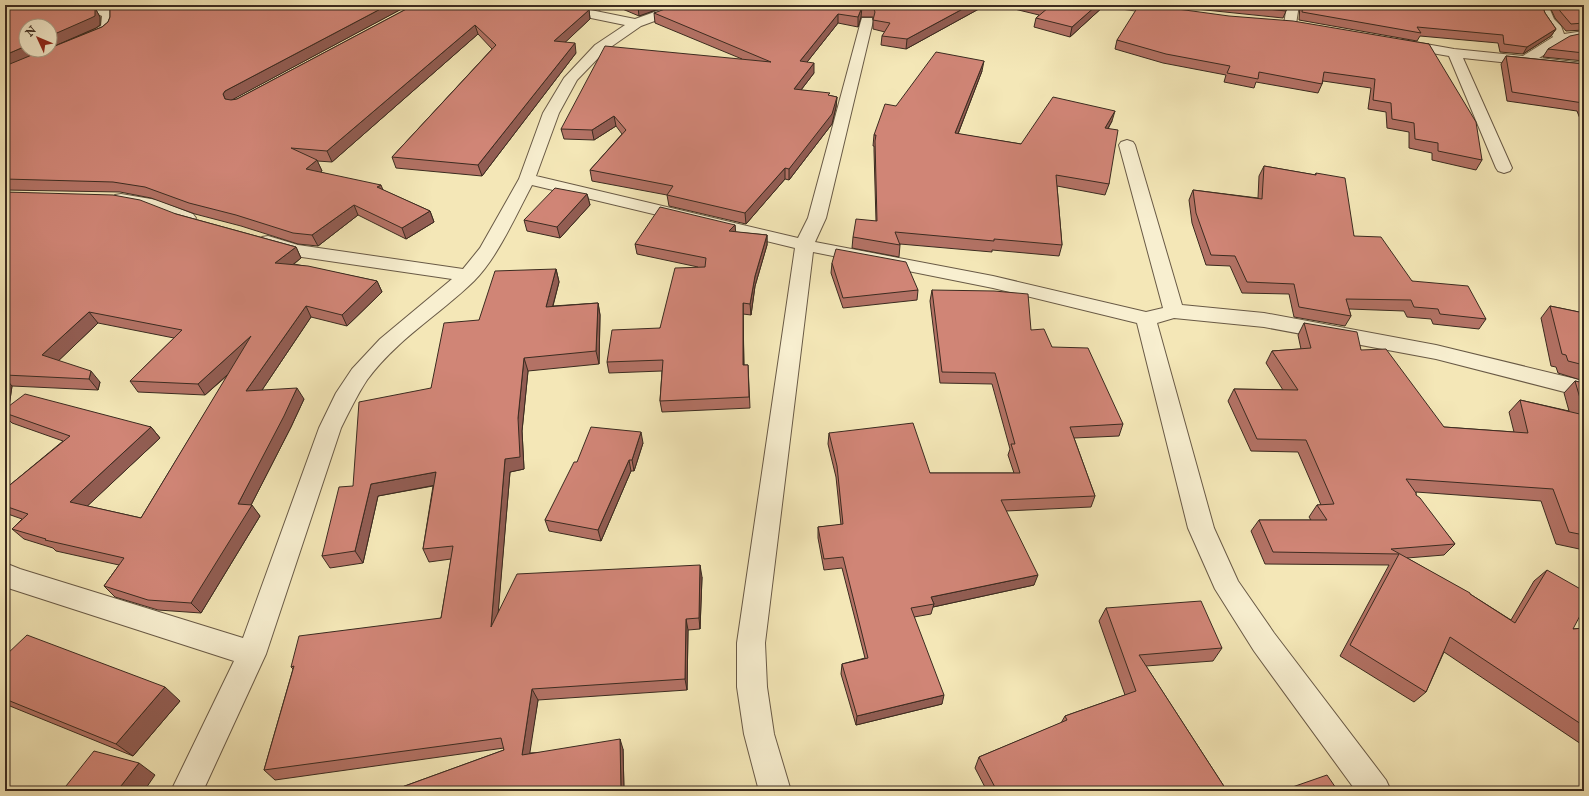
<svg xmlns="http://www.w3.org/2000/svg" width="1589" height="796" font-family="'IM FELL English',serif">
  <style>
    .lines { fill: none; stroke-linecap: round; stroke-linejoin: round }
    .minor-casing { stroke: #695a46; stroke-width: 2 }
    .minor { fill: #f8efd0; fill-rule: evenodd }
    .wall { fill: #b37265; stroke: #3b2b20; fill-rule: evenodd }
    .shaded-wall { fill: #925d53; stroke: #3b2b20 }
    .building { fill: #d08576; stroke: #3b2b20 }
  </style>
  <rect width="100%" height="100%" fill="#f4e7b7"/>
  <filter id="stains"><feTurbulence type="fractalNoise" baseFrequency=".005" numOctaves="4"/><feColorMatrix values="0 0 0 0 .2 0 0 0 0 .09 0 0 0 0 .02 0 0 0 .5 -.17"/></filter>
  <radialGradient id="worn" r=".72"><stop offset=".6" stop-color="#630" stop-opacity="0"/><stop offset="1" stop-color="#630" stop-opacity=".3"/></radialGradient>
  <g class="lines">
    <defs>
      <g id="minor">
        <path d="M82 5C87 5 93 4 98 5 132 11 108 46 84 40L82 37 84 34 101 26 102 16 84 8Z"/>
        <path d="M541 5H566L635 19 674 5H692L690 8 641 26 605 51 577 80 559 113 536 176 798 238 808 218 861 21 862 18H872L873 21 826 218 815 242 993 276 1146 312 1163 308 1119 145 1121 142 1127 140 1133 142 1135 145 1182 305 1264 313 1436 345 1584 381V397L1436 359 1264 327 1174 318 1157 323 1214 528 1238 581 1274 633 1386 780 1391 791H1356L1254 651 1215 589 1188 528 1137 323 993 288 813 252 765 643 767 687 774 734 791 791H759L744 734 737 687V643L795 248 532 185C516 215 498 257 474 281 439 315 396 340 367 380 357 395 349 412 341 428L266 654 203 791H171L234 661 5 587V563L20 569 243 638 319 428 336 393 352 369 380 339 452 279 295 256 262 245 259 241 262 237 268 236 298 245 463 269 480 248 519 179 543 113 564 78 595 45 625 25 547 9 543 8Z"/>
        <path d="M1119 5H1151L1171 8 1173 11 1171 14 1167 15 1125 9 1121 8Z"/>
        <path d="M1287 5H1299L1296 24 1295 27H1285L1284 24Z"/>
        <path d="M1536 5H1548L1554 19 1561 26 1564 34 1584 31V39L1564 42 1539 58 1584 63V71L1463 58 1512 168 1510 171 1504 173 1498 171 1496 168 1449 56 1403 48 1398 47 1396 44 1398 41 1403 40 1454 49 1523 56 1553 37C1547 26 1540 17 1536 5Z"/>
        <path d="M121 194 157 200 193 214 196 218 193 222 187 223 147 209 115 203 112 199 115 195Z"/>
      </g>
    </defs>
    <use href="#minor" class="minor-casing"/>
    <use href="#minor" class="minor"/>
  </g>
  <g class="wall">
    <path d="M5 5 95 8 100 17V25L96 28 51 47 102 27 108 22 110 17V9L109 8 101 5H409L231 100 237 99 414 5 589 10 590 19 565 42 576 53 482 176 396 168 392 157 492 49 478 34 332 162 317 161 322 171 320 172 383 190 430 211 434 222 406 239 358 215 318 246 298 244 241 226 195 214 151 198 120 192 5 190Z"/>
    <path d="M574 5H606L600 10Z"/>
    <path d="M613 5H670L639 16Z"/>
    <path d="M759 5H986L906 49 881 45 882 36 885 32 873 29V17H861L858 27 838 23 807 62 814 73 801 90 837 97 836 107 832 124 789 180 785 179 746 224 669 206 667 195 592 181 590 170 622 134 616 126 594 140 564 139 561 129 742 59 655 23 654 13 758 7Z"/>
    <path d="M998 5H1105L1070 37 1034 27 1036 18 1039 15Z"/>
    <path d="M1157 5H1287L1286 11 1283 18Z"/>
    <path d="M1300 5H1542L1545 13 1556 29 1551 36 1523 54 1500 52 1498 43 1420 36 1417 41 1299 20Z"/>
    <path d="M1549 5H1584V30L1566 31 1555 18Z"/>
    <path d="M1584 33V61L1543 57 1548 49Z"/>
    <path d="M1117 40 1429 44 1482 160 1476 170 1432 160V153L1409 148V132L1387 128 1386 112 1368 109 1371 88 1323 81 1322 84 1318 93 1256 82 1254 88 1224 82 1226 75 1163 63 1115 49Z"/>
    <path d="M1506 56 1584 64V129L1577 111 1507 101 1501 64Z"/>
    <path d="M982 71 958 134 1021 144 1112 121 1108 129 1109 184 1105 195 1057 186 1062 245 1059 256 992 250V252L900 244V245L899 257 852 248 853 237 876 221 874 151V146H873L874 135 896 106Z"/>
    <path d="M1264 166 1315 175 1316 173 1354 236 1412 281 1486 319 1479 329 1433 324 1431 319 1407 317 1404 311 1349 309 1351 316 1345 326 1294 317 1289 294 1242 293 1230 266 1206 265 1192 223 1189 200 1193 190 1258 198 1259 176Z"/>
    <path d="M5 192 176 214 296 247 301 258 294 264 377 281 382 292 347 326 311 317 262 390 304 399 291 427 251 505 260 516 201 613 158 610 115 597 104 586 119 565 56 551 53 548 24 539 12 529 22 519 5 513V489L63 441 12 423 7 418 5 417ZM98 323 174 338 130 381 138 392 205 395 228 375 141 518 87 506 160 438 151 427 9 406 12 386 98 390 100 382 58 361Z"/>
    <path d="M587 194 590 205 560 238 527 231 524 220Z"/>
    <path d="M735 225V232L767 235V245L755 286 751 315 743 314 744 365H748L750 408 662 412 660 401 662 371 609 373 607 362 660 328 698 267 637 254 635 244Z"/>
    <path d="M832 263 918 290 917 300 843 308 831 273Z"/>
    <path d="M556 269 559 282 553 306 598 303 600 315 599 364 528 371 522 431 524 469 510 472 498 611 702 577 700 629 688 630 687 690 538 700 529 753 623 749 624 791H391L504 750V748L275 780 264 770 293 669 291 667 441 618 451 559 429 562 423 549 433 486 378 496 363 563 330 568 322 556 353 486 431 388 479 320Z"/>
    <path d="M932 290 1031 330 1052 347 1123 424 1119 436 1074 438 1095 496 1091 507 1006 511 1034 585 933 607 931 614 914 617 942 704 856 725 841 674 842 664 865 658 842 568 824 570 818 538V527L841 525 836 477 828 444 829 433 930 473H1014L1008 455 1010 449 992 384 940 383 930 301Z"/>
    <path d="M1550 306 1584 313V381L1558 373 1556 367 1551 366 1541 318Z"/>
    <path d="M1304 323 1361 350 1444 427 1514 432 1509 412 1520 400 1569 411 1564 393 1575 381 1584 383V550L1556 544 1541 501 1416 492V495L1455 544 1444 555 1407 558 1470 594 1511 620 1534 581 1547 570 1573 629 1584 628V746L1444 652 1426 692 1414 702 1340 656 1389 565 1265 564 1251 531 1259 520H1311L1309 517 1317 505H1321L1298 452 1251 451 1228 401 1234 389 1283 390 1266 363 1272 351 1301 349 1298 335Z"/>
    <path d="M643 443 634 471H631L601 541 549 531 545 520 577 462Z"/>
    <path d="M1106 608 1222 648 1213 661 1146 666 1227 791H987L975 768 979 757 1061 723 1065 716 1125 695 1099 621Z"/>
    <path d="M5 656 180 701 133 756 5 704Z"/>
  </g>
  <g class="shaded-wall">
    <path d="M388 5H409L230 101 225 99 223 94 225 91Z"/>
    <path d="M599 5H606L600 10Z"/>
    <path d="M642 5H670L639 16 638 7Z"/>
    <path d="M970 5H986L906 49 907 39Z"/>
    <path d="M1097 5H1105L1070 37 1072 27Z"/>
    <path d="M862 7 861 17 858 27V17Z"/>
    <path d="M95 8 100 17V25L96 28 50 48V36Z"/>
    <path d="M589 10 590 19 556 51 554 41Z"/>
    <path d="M838 14V23L800 71V61Z"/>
    <path d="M475 25 478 34 332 162 327 151Z"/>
    <path d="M1556 29 1551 36 1523 54 1527 47Z"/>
    <path d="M575 43 576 53 482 176 478 165Z"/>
    <path d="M26 46V50H45L5 67V55Z"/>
    <path d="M984 61 982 71 954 144 955 133Z"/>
    <path d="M814 63V73L794 99V89Z"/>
    <path d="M837 97 836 107 832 124 789 180V169Z"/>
    <path d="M1115 111 1112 121 1102 139 1105 128Z"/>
    <path d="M614 116 616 126 594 140 592 130Z"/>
    <path d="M317 160 322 171 311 180 306 169Z"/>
    <path d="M785 168V179L746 224 745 213Z"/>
    <path d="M381 185 385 195 377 187Z"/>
    <path d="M587 194 590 205 560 238 557 227Z"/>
    <path d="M354 205 358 215 318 246 312 235Z"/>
    <path d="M430 211 434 222 406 239 402 228Z"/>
    <path d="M735 225 736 235 729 231Z"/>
    <path d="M767 235V245L755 286 751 315 750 304 755 276Z"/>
    <path d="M296 247 301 258 281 274 275 263Z"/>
    <path d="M556 269 559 282 549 320 546 307Z"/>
    <path d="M377 281 382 292 347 326 342 315Z"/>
    <path d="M598 303 600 315 599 364 596 351Z"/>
    <path d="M743 303V314L744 376 743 365Z"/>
    <path d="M306 306 311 317 254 402 246 391Z"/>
    <path d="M89 312 98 323 52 367 42 355Z"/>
    <path d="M251 336 258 347 205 395 198 384Z"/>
    <path d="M524 358 528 371 522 431 524 469 510 472 496 639 491 627 505 459 518 418Z"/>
    <path d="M91 371 100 382 98 390 89 379Z"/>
    <path d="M5 378 12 386 8 414 5 413Z"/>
    <path d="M297 388 304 399 291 427 248 511 252 505 260 516 201 613 191 603 238 504Z"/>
    <path d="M151 427 160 438 80 513 70 502Z"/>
    <path d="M641 432 643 443 634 471 632 460Z"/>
    <path d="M629 460 631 471 601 541 598 530Z"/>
    <path d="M436 472 441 484 378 496 363 563 355 551 371 484Z"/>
    <path d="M700 565 702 577 700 629 699 618Z"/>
    <path d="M1038 575 1034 585 933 607 934 604 931 597Z"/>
    <path d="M686 619 688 630 687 690 685 679Z"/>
    <path d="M165 687 180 701 133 756 116 744Z"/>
    <path d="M532 689 538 700 528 765 522 755Z"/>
    <path d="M944 695 942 704 856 725 857 716Z"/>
    <path d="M620 739 623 749 624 791H621Z"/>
    <path d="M139 763 155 775 144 791H117Z"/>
  </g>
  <g class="building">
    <path d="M5 5H89L95 8V16L91 18 50 36V26H26V46L5 55Z"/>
    <path d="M108 5H388L225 91 223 94 225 99 231 100 237 99 414 5H564L589 10 554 41 575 43 478 165 392 157 496 45 475 25 327 151 291 148 317 160 306 169 381 185 377 187 430 211 402 228 354 205 312 235 293 233 236 215 189 203 145 187 113 182 5 179V66L44 50H50V48L102 27 108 22 110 17V7Z"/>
    <path d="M634 5H642L638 7Z"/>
    <path d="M676 5H736L758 7 759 5H970L907 39 882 36 890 23 873 20 875 12 873 7H862L858 17 838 14 800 61 814 63 794 89 830 93 828 95 837 97 832 114 789 169 785 168 745 213 667 195 673 186 590 170 626 130 614 116 592 130 561 129 605 46 771 62 654 13Z"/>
    <path d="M1038 5H1097L1072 27 1036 18 1048 8Z"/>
    <path d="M1139 5H1148L1229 16 1293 21 1429 44 1476 122 1482 160 1438 151V143L1415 139 1414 123 1392 119 1391 103 1373 100 1375 79 1324 72 1322 84 1259 72 1258 79 1227 73 1230 66 1166 54 1117 40Z"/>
    <path d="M1230 5H1287L1286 11Z"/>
    <path d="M1303 5H1542L1545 13 1556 29 1527 47 1504 44 1503 35 1417 27 1421 33 1302 12Z"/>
    <path d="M1557 5H1584V23L1571 24 1560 11Z"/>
    <path d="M1584 33V53L1548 49 1570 36Z"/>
    <path d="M936 52 984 61 955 133 1021 144 1053 97 1115 111 1105 128 1118 130 1109 184 1056 175 1062 245 994 239V241L895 232 900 245 853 237 856 219 877 221 875 141 876 135H874L885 104 896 106Z"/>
    <path d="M1506 56 1584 64V105L1583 103 1512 92Z"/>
    <path d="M1264 166 1316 175V173L1345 178 1354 236 1381 237 1412 281 1468 286 1486 319 1440 314 1438 309 1414 307 1411 300 1346 299 1351 316 1299 307 1294 284 1247 282 1235 256 1211 255 1196 213 1193 190 1262 199Z"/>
    <path d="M555 188 587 194 557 227 524 220Z"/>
    <path d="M5 192 113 195 140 200 176 214 296 247 275 263 308 266 377 281 342 315 306 306 246 391 297 388 284 416 238 504 252 505 191 603 148 600 104 586 124 558 45 540 46 539 12 529 28 514 5 506V489L70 436 5 413V409L25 394 151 427 70 502 141 518 251 336 198 384 130 381 182 330 89 312 42 355 91 371 89 379 5 375Z"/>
    <path d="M660 207 735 225 729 231 767 235 755 276 750 304 743 303V365H748L749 397 660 401 663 360 607 362 612 330 660 328 675 268 705 267 706 258 635 244Z"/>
    <path d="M836 249 906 262 918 290 843 298 832 263Z"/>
    <path d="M556 269 546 307 598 303 596 351 524 358 518 418 520 457 505 459 491 627 517 574 700 565 699 618 686 619 685 679 532 689 522 755 620 739 621 791H391L504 750 501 738 264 770 294 666 291 667 299 636 441 618 453 546 423 549 436 472 371 484 355 551 322 556 339 487 353 486 359 402 431 388 444 323 479 320 495 271Z"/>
    <path d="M932 290 994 291 1028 294 1031 330 1044 329 1052 347 1088 348 1123 424 1070 427 1095 496 1001 500 1038 575 931 597 934 604 911 608 944 695 857 716 842 664 868 658 843 557 824 559 818 527 843 524 837 466 829 433 913 423 930 473H1020L1011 444H1015L995 373 942 372Z"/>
    <path d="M1550 306 1584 313V365L1568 361 1566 355 1562 354Z"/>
    <path d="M1304 323 1357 332 1361 350 1386 349 1444 427 1528 433 1520 400 1584 415V535L1569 532 1553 489 1406 479 1416 493V495L1420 498 1455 544 1391 549 1470 593V594L1515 623 1547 570 1584 591V608L1573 629 1584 628V726L1450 637 1426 692 1350 645 1399 554 1273 552 1259 520H1327L1317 505 1334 504 1306 440 1257 439 1234 389 1298 390 1272 351 1311 348Z"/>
    <path d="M1575 381 1584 383V412Z"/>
    <path d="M591 427 641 432 632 460H629L598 530 545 520 574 462H577Z"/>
    <path d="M1201 601 1222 648 1139 655 1227 791H997L979 757 1067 720 1065 716 1136 691 1106 608Z"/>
    <path d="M27 635 165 687 116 744 5 699V656Z"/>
    <path d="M94 751 139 763 117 791H62Z"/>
    <path d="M1327 775 1338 791H1281Z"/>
  </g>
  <rect width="1589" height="796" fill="none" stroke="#f4e7b7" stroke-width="20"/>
  <rect x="6" y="6" width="1577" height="784" fill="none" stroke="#3b2b20" stroke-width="2"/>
  <rect x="10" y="10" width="1569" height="776" fill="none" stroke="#3b2b20"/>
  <g transform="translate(38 38) rotate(314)"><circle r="19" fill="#f8efd0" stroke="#aca18a"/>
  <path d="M0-3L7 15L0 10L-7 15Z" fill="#8f2418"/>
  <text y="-6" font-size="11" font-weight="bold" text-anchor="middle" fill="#3b2b20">N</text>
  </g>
  <rect width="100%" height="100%" filter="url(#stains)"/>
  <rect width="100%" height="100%" fill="url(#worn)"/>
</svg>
